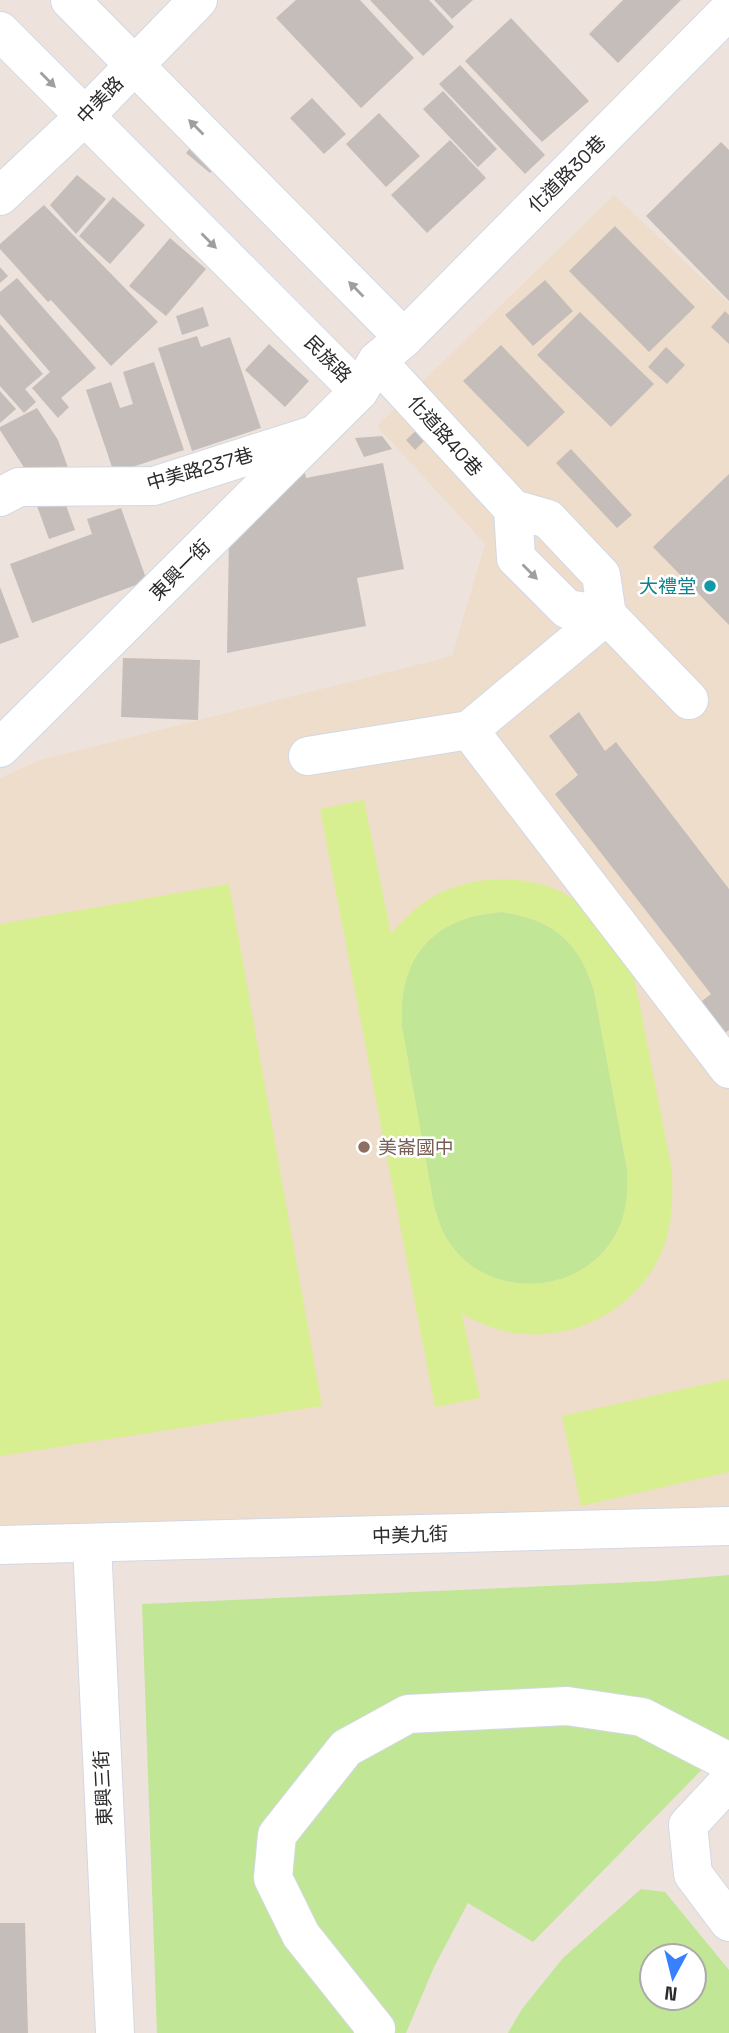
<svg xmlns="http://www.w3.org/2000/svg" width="729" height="2033" font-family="'Space Grotesk','Noto Sans TC',sans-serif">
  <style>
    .education { fill: #efddcb }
    .green { fill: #c0e696; fill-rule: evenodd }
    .pitch { fill: #d7ee91; fill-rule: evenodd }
    .building { fill: #c5bdb9 }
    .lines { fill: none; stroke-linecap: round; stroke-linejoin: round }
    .minor-casing { stroke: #d1d8e4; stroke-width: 40 }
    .minor { stroke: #fff; stroke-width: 38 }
    .oneway { fill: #9f9f9f }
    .culture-dot { fill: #0f9aa8; stroke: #fff; stroke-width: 2.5 }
    .education-dot { fill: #8d6e63; stroke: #fff; stroke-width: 2.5 }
    .labels { text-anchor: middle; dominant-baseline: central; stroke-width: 5; stroke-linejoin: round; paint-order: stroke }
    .street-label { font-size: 19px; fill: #2a2a2a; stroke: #fff }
    .culture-label { font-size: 19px; fill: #0d838f; stroke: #fff; text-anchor: end }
    .education-label { font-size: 19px; fill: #785e54; stroke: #fff; text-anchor: start }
  </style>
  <rect width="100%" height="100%" fill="#ede3dc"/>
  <path class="education" d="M614 195 729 303V1516L0 1537V778L40 760 452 656 485 544 377 426Z"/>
  <g class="green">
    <path d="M502 912C553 920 579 941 594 991L627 1169C629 1191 627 1212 617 1232 585 1295 492 1302 451 1245 442 1233 438 1219 434 1206L402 1027C398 958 432 917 502 912Z"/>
    <path d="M729 1575V1742L533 1942 468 1903 434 1967 406 2033H157L142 1604 659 1581Z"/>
    <path d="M641 1889 665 1892 729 1970V2033H508L522 2009 563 1958ZM652 1956H694V1998H652Z"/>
  </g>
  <g class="pitch">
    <path d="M364 800 391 934C405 918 420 902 440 893 483 872 545 874 583 906 592 913 599 926 607 935 614 945 623 955 629 965 634 973 635 983 637 991L672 1171C673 1197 673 1221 664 1246 643 1303 583 1339 523 1334 501 1332 481 1324 462 1314L480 1398 435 1407 320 809ZM502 912C553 920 579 941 594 991L627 1169C628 1191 627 1212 617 1232 585 1295 492 1302 451 1245 442 1233 438 1219 434 1206L402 1027C398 958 432 917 502 912Z"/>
    <path d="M229 884 322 1406 0 1456V924Z"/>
    <path d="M729 1379V1472L581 1506 562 1416Z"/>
  </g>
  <g class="building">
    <path d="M296 0H360L414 58 361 108 276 18Z"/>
    <path d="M370 0H429L454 27 423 56Z"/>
    <path d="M434 0H473L452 19Z"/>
    <path d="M623 0H681L618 63 589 34Z"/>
    <path d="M511 18 589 101 542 142 465 61Z"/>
    <path d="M460 65 545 155 525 174 439 84Z"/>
    <path d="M443 91 497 149 478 167 423 109Z"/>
    <path d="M312 98 346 134 324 154 290 118Z"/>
    <path d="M379 113 420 156 386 187 346 144Z"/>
    <path d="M204 132 228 152 210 173 186 153Z"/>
    <path d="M450 140 486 178 427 233 391 195Z"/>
    <path d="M721 142 729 150V301L646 216Z"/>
    <path d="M77 175 106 199 76 234 50 205Z"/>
    <path d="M113 197 145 225 110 264 79 236Z"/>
    <path d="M44 205 158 322 111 366 51 300 48 302 0 249V244Z"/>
    <path d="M615 226 695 307 649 352 569 271Z"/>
    <path d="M170 238 206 269 166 316 129 286Z"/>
    <path d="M0 267 8 276 0 283Z"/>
    <path d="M17 278 96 368 61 398 69 407 58 418 32 388 50 372 0 314V292Z"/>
    <path d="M545 280 573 311 533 346 505 315Z"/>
    <path d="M203 307 209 326 182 335 176 316Z"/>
    <path d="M725 311 729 315V344L711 327Z"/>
    <path d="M580 312 654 384 611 427 537 355Z"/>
    <path d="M0 324 43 374 25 389 36 402 24 413 0 386Z"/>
    <path d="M197 336 201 347 230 337 261 428 192 451 158 348Z"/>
    <path d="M269 344 309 381 285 407 245 370Z"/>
    <path d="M501 345 565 412 528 447 463 381Z"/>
    <path d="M666 347 685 365 667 384 648 367Z"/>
    <path d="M154 362 184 450 114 473 86 390 111 382 120 408 133 404 123 372Z"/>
    <path d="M0 391 16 409 0 423Z"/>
    <path d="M37 408 58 440 71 476 32 480 0 430V427Z"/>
    <path d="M424 423 433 432 415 450 406 440Z"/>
    <path d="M382 436 392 449 364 457 355 438Z"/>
    <path d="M571 449 632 515 617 528 556 463Z"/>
    <path d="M383 463 404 569 357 578 366 626 227 653 229 539 304 470 306 478Z"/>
    <path d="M729 474V625L653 547Z"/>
    <path d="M63 497 75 530 49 539 37 506Z"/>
    <path d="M121 508 147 581 32 623 10 564 92 534 87 519Z"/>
    <path d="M0 587 19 637 0 644Z"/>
    <path d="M123 658 200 660 198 720 121 717Z"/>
    <path d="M579 712 605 751 616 742 729 889V1030L711 1043 688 1012 711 994 555 794 578 775 549 736Z"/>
    <path d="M0 1923H25L28 2033H0Z"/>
  </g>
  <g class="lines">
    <defs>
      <g id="minor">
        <path d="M70 0 404 338"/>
        <path d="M0 31 359 391"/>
        <path d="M0 196 84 117 198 0"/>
        <path d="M377 361 513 509 548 519 601 575 607 615 567 609 516 558 513 509"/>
        <path d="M0 497 19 487 154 486 310 436"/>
        <path d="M469 730 729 1069"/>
        <path d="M0 748 359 391 377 361 404 338 729 10"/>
        <path d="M308 756 469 730 607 615 689 700"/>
        <path d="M92 1544 115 2033"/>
        <path d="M0 1545 729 1526"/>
        <path d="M729 1781 688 1825 693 1874 729 1922"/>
        <path d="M373 2033 376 2029 301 1935 273 1878 277 1835 346 1748 408 1714 567 1706 642 1717 729 1762"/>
      </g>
    </defs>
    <use href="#minor" class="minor-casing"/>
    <use href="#minor" class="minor"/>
  </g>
  <defs><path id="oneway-solid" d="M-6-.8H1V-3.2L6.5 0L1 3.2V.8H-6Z" transform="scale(1.75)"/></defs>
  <g class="oneway">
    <use href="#oneway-solid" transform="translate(48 80) rotate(45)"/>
    <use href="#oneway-solid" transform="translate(196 127) rotate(-135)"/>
    <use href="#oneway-solid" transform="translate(209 241) rotate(45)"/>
    <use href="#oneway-solid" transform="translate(356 289) rotate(-135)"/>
    <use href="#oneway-solid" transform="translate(530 572) rotate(45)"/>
  </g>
  <circle class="culture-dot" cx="710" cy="586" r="7"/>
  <circle class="education-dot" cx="364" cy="1147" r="7"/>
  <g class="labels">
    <g class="street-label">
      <text transform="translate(100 100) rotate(-46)">中美路</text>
      <text transform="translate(567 174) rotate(-45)">化道路30巷</text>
      <text transform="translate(328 359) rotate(45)">民族路</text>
      <text transform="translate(445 436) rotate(48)">化道路40巷</text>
      <text transform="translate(200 469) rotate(-16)">中美路237巷</text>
      <text transform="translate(180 570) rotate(-45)">東興一街</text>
      <text transform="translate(410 1535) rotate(-2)">中美九街</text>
      <text transform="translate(103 1788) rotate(-93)">東興三街</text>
    </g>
    <g class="culture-label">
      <text x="696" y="586">大禮堂</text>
    </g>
    <g class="education-label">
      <text x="378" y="1147">美崙國中</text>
    </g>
  </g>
  <g transform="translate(673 1977) rotate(187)"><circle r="33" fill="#ffffff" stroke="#aaaaaa" stroke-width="2"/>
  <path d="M0-5L12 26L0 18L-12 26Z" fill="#3781ff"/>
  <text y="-10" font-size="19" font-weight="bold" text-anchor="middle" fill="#2a2a2a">N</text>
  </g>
</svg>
